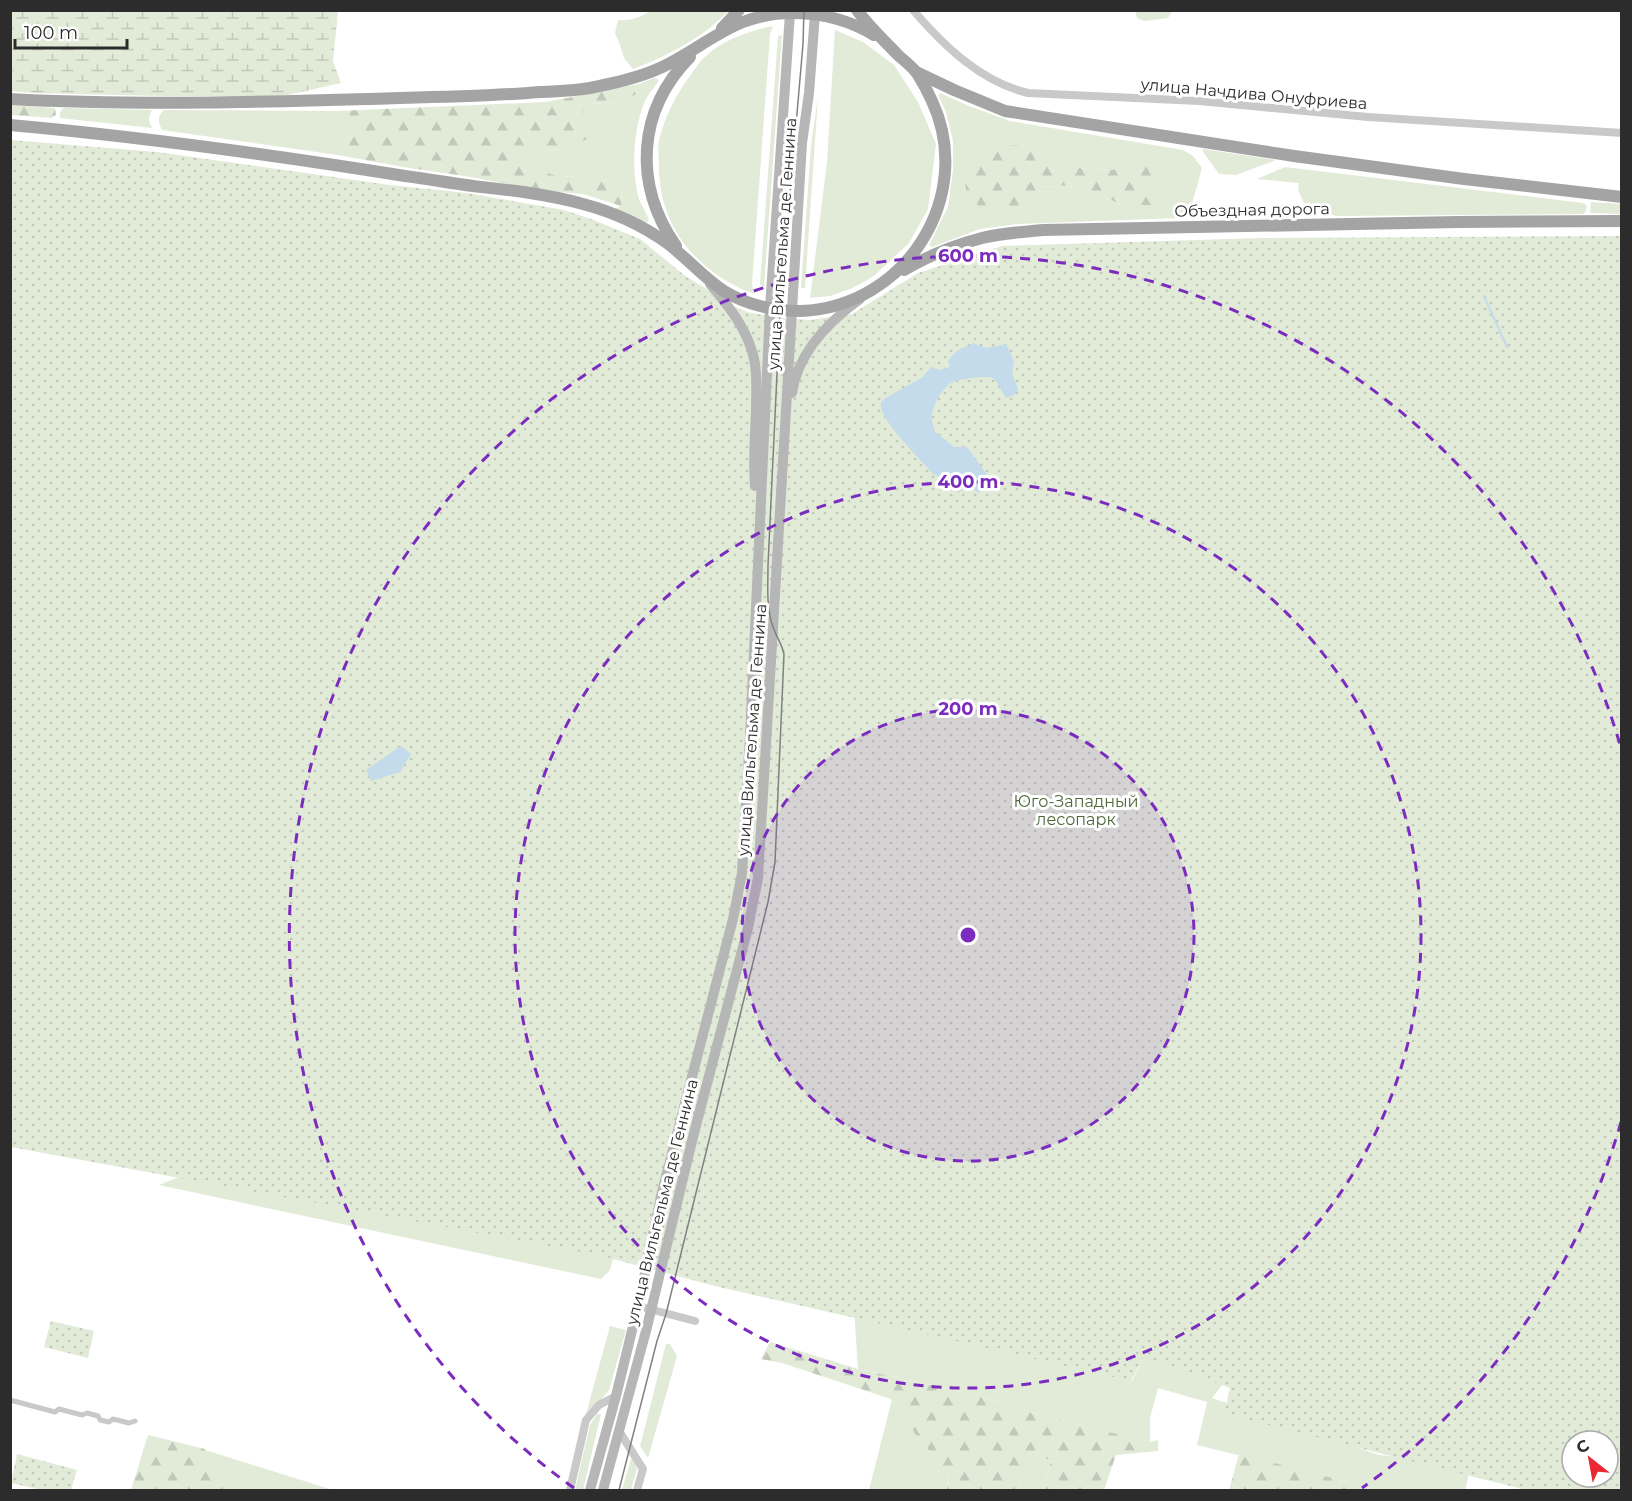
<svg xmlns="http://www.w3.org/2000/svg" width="1632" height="1501" font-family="Montserrat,sans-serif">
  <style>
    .grass { fill: #e2ead8; fill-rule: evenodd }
    .forest { fill: url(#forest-firs) }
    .wetland { fill: url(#wetland-marsh) }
    .park { fill: url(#park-dots); fill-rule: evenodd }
    .water { fill: #c3dbeb }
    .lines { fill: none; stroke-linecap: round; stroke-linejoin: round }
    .stream { stroke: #c3dbeb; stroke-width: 2 }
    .pedestrian { stroke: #c9c9c9; stroke-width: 5 }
    .minor { stroke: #c9c9c9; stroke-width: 8 }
    .secondary { stroke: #b6b6b6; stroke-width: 10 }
    .primary { stroke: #a4a4a4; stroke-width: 12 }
    .tram { stroke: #818181; stroke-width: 1.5 }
    .ring { fill: none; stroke: #7b2cbf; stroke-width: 3; stroke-dasharray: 10 8 }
    .labels { text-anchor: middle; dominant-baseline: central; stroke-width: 6; stroke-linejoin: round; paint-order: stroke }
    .street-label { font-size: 16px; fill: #2c2c2c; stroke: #fff }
    .park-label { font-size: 16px; fill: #4e6838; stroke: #fff }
    .centre { fill: #7b2cbf; stroke: #fff; stroke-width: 3 }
    .ring-label { font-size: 18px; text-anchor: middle; font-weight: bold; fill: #7b2cbf; stroke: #fff; stroke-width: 6; stroke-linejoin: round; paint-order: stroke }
  </style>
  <defs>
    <pattern id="forest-firs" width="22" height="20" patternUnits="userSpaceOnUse" patternTransform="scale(1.5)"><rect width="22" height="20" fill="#e2ead8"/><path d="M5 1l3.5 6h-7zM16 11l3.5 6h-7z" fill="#c2c9ba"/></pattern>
    <pattern id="wetland-marsh" width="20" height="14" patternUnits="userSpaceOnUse" patternTransform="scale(1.5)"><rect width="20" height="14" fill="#e2ead8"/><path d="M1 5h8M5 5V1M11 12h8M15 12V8" fill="none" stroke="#c2c9ba"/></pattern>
    <pattern id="park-dots" width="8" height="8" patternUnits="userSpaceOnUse" patternTransform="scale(1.5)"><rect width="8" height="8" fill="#e2ead8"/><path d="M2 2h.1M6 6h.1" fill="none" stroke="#c2c9ba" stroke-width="1.8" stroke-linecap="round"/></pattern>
  </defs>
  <rect width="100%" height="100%" fill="#fff"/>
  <g class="grass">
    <path d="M652 10H728V11C703 38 667 56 633 69L624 58 619 42 615 33 618 20C631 21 641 17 652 10Z"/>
    <path d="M1135 11V10L1172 11 1168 18 1144 21 1137 18Z"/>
    <path d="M773 26 770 34 752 284 754 294C698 273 658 227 659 164 659 156 657 145 660 137 665 117 675 97 687 80 693 73 697 64 704 58 722 40 749 31 773 26Z"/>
    <path d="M835 30 863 42 894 65 918 102 936 144 928 209 909 243 875 275 864 282 850 289 830 296 810 298 827 162Z"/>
    <path d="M782 35 764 287 760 284 778 36Z"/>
    <path d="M654 78 659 80C655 87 650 92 646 99 633 126 631 171 639 199 642 207 647 213 649 220L646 223 615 209 621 206 622 187 595 175 560 177 520 164 525 154 560 149 538 123 540 118 582 113 586 104 621 102 642 91 639 84Z"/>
    <path d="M940 93 969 106 1010 121 1183 150 1193 156 1202 168 1192 204 1194 211 1242 212 1232 216 1018 224 980 229 932 247 929 245 948 207 953 170V141L946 112 938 95ZM1017 145 1078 168 1112 170 1150 156 1122 205 1079 185 1039 187Z"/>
    <path d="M818 96 805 288H801L811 146Z"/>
    <path d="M63 108 152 110C148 117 148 121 152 128L60 118V113Z"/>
    <path d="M164 110 337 111 353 130 342 151 338 155 162 130C158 121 157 117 164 110Z"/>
    <path d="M1203 149 1276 160 1236 175 1219 174 1203 152Z"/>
    <path d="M1285 167 1583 203 1587 206 1586 211 1583 214 1336 216 1305 205 1298 190 1299 183 1257 179Z"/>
    <path d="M1591 202 1621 204V214L1590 213Z"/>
    <path d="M1456 1084 1212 1398 1379 1455 1429 1459 1469 1474 1465 1490H1379L1197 1445 1207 1402 1158 1388 1150 1418V1442L1043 1416 976 1395 858 1369 854 1307 1132 1381 1144 1356Z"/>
    <path d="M640 1157 610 1270 601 1279 159 1185 214 1163Z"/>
    <path d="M610 1326 626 1330 609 1390C602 1400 592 1407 585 1418Z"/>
    <path d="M666 1344H670L677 1356 648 1458 640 1446Z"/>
    <path d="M892 1399 916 1435 949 1474 946 1490H869Z"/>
    <path d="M597 1414H601L583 1490H575L590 1425Z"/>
    <path d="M205 1450 333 1490H230L205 1460Z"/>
    <path d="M1032 1451 1051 1461 1043 1490H1018Z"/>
    <path d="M631 1459 634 1461 637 1469 631 1490H622Z"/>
  </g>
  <g class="forest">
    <path d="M639 84 642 91 621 102 586 104 582 113 540 118 538 123 584 120 596 136 560 149 525 154 520 164 560 177 595 175 622 187 621 206 583 194 536 190 471 177 403 167 338 155 342 151 353 130 337 111 546 102Z"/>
    <path d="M10 105 55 108 56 115 52 118 11 115Z"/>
    <path d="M1017 145 1078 168 1112 170 1150 156 1163 176 1151 205H1122L1079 185 1039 187 1022 209H981L966 190 964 173 979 148Z"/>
    <path d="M770 1342 858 1369 976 1395 1043 1416 1150 1442 1158 1440V1451L1116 1455 1104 1490H1043L1051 1461 1032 1451 1018 1490H946L949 1474 916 1435 891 1399 782 1363 761 1359Z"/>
    <path d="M148 1435 205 1449 206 1460 230 1490H131Z"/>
    <path d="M1239 1454 1379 1490H1229Z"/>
  </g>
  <path class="wetland" d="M10 11H338L333 61 341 83 279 97 164 96 33 93 11 91Z"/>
  <g class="park">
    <path d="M10 140 157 152 390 185 467 193 564 210 591 219 640 239 684 275 735 307 747 312 782 318 810 320 852 314 918 273 1002 246 1262 238 1621 236V1490H1526L1224 1414 1230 1388 1144 1356 1131 1381 715 1286 598 1255 11 1147ZM1572 1441H1608V1477H1572Z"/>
    <path d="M51 1321 94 1331 88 1358 44 1347Z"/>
    <path d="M17 1454 77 1470 71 1490H42L11 1483Z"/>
  </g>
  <g class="water">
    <path d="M973 343 986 348 1006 344 1014 361 1012 374 1018 389 1016 394 1006 398 996 381 991 377C979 377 964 378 953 382 943 387 934 403 932 413 931 420 933 426 935 432L954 447H967L987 475C986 483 986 489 978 493L974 489 966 487 958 493 954 486C944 483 943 477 933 474 921 460 883 423 881 407 880 402 881 402 884 399L923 377 930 368 932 367 939 370 948 368 950 366 948 361C958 348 960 350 973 343Z"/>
    <path d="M401 746 411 754 400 772 371 781 366 770Z"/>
  </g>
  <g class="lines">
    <path class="stream" d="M1484 296 1507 347"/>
    <path class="pedestrian" d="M10 1400 55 1412 59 1409 82 1415 87 1413 98 1416 100 1420 109 1422 113 1419 129 1423 135 1421"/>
    <g class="minor">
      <path d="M913 10C944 46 981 82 1028 93L1199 101 1368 117 1622 133"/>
      <path d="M638 1306 695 1321"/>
      <path d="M619 1431 643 1469 637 1490"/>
      <path d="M570 1490 586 1420 599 1405 616 1396"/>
    </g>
    <g class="secondary">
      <path d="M710 284C727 304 744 325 752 351 758 370 756 391 756 411 755 436 753 461 755 486"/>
      <path d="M792 393C798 352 828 322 860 299"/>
      <path d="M590 1490 616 1396 638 1306 662 1192 733 919 742 873 750 736 770 308 790 13"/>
      <path d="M603 1490 646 1331 694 1133 748 928 758 878 802 143 809 93 815 14"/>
    </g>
    <g class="primary">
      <path d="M722 28 739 10"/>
      <path d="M916 72 954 90 1005 111 1294 156 1464 179 1622 197"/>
      <path d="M10 99C140 106 270 102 400 98 447 97 494 96 540 92 557 91 574 91 590 88 614 83 638 78 660 68 689 55 713 34 743 22 784 6 836 12 874 35"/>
      <path d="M10 125C143 137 274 155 405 176 428 179 450 183 473 186 509 190 547 194 583 204 613 212 642 225 667 243 687 258 703 277 724 291 746 305 775 311 801 311 906 307 976 196 932 101 928 92 922 81 917 73 912 67 905 61 899 56 885 41 869 27 857 10"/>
      <path d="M676 246C633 184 637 111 690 57"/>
      <path d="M904 270C928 256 955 245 982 238 1002 233 1023 232 1043 230L1458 222 1622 221"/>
    </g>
    <path class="tram" d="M619 1490 657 1341 666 1314 768 902 775 862 784 654C782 644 776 636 773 627 766 607 768 586 768 565L780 310 803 44 804 10"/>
  </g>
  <circle cx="968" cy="935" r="226" fill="#7b2cbf" fill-opacity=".12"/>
  <g class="ring">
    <circle cx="968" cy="935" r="226"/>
    <circle cx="968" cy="935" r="453"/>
    <path d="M1621 1122A679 679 0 0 1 1362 1488M574 1488A679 679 0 1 1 1621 748"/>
  </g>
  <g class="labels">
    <g class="street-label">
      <text transform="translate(1254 94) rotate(5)">улица Начдива Онуфриева</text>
      <text transform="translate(1252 210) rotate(-1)">Объездная дорога</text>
      <text transform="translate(782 244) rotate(-86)">улица Вильгельма де Геннина</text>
      <text transform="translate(752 730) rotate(-86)">улица Вильгельма де Геннина</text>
      <text transform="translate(662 1202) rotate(-76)">улица Вильгельма де Геннина</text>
    </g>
    <g class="park-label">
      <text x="1076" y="801">Юго-Западный<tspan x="1076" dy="18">лесопарк</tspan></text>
    </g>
  </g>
  <circle cx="968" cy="935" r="9" class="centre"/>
  <g class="ring-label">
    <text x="968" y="262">600 m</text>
    <text x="968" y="488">400 m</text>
    <text x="968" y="715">200 m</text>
  </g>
  <rect width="1632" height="1501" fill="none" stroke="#2c2c2c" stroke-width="24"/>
  <g transform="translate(1590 1459) rotate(329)"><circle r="28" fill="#ffffff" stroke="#ababab" stroke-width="1.5"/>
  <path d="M0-4.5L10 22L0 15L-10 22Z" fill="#ea2732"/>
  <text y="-9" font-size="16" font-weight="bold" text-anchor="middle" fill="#2c2c2c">С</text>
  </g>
  <path d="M15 39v9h112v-9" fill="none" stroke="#2c2c2c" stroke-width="3"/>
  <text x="24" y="39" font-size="18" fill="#2c2c2c" stroke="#ffffff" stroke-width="4.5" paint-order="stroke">100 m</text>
</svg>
